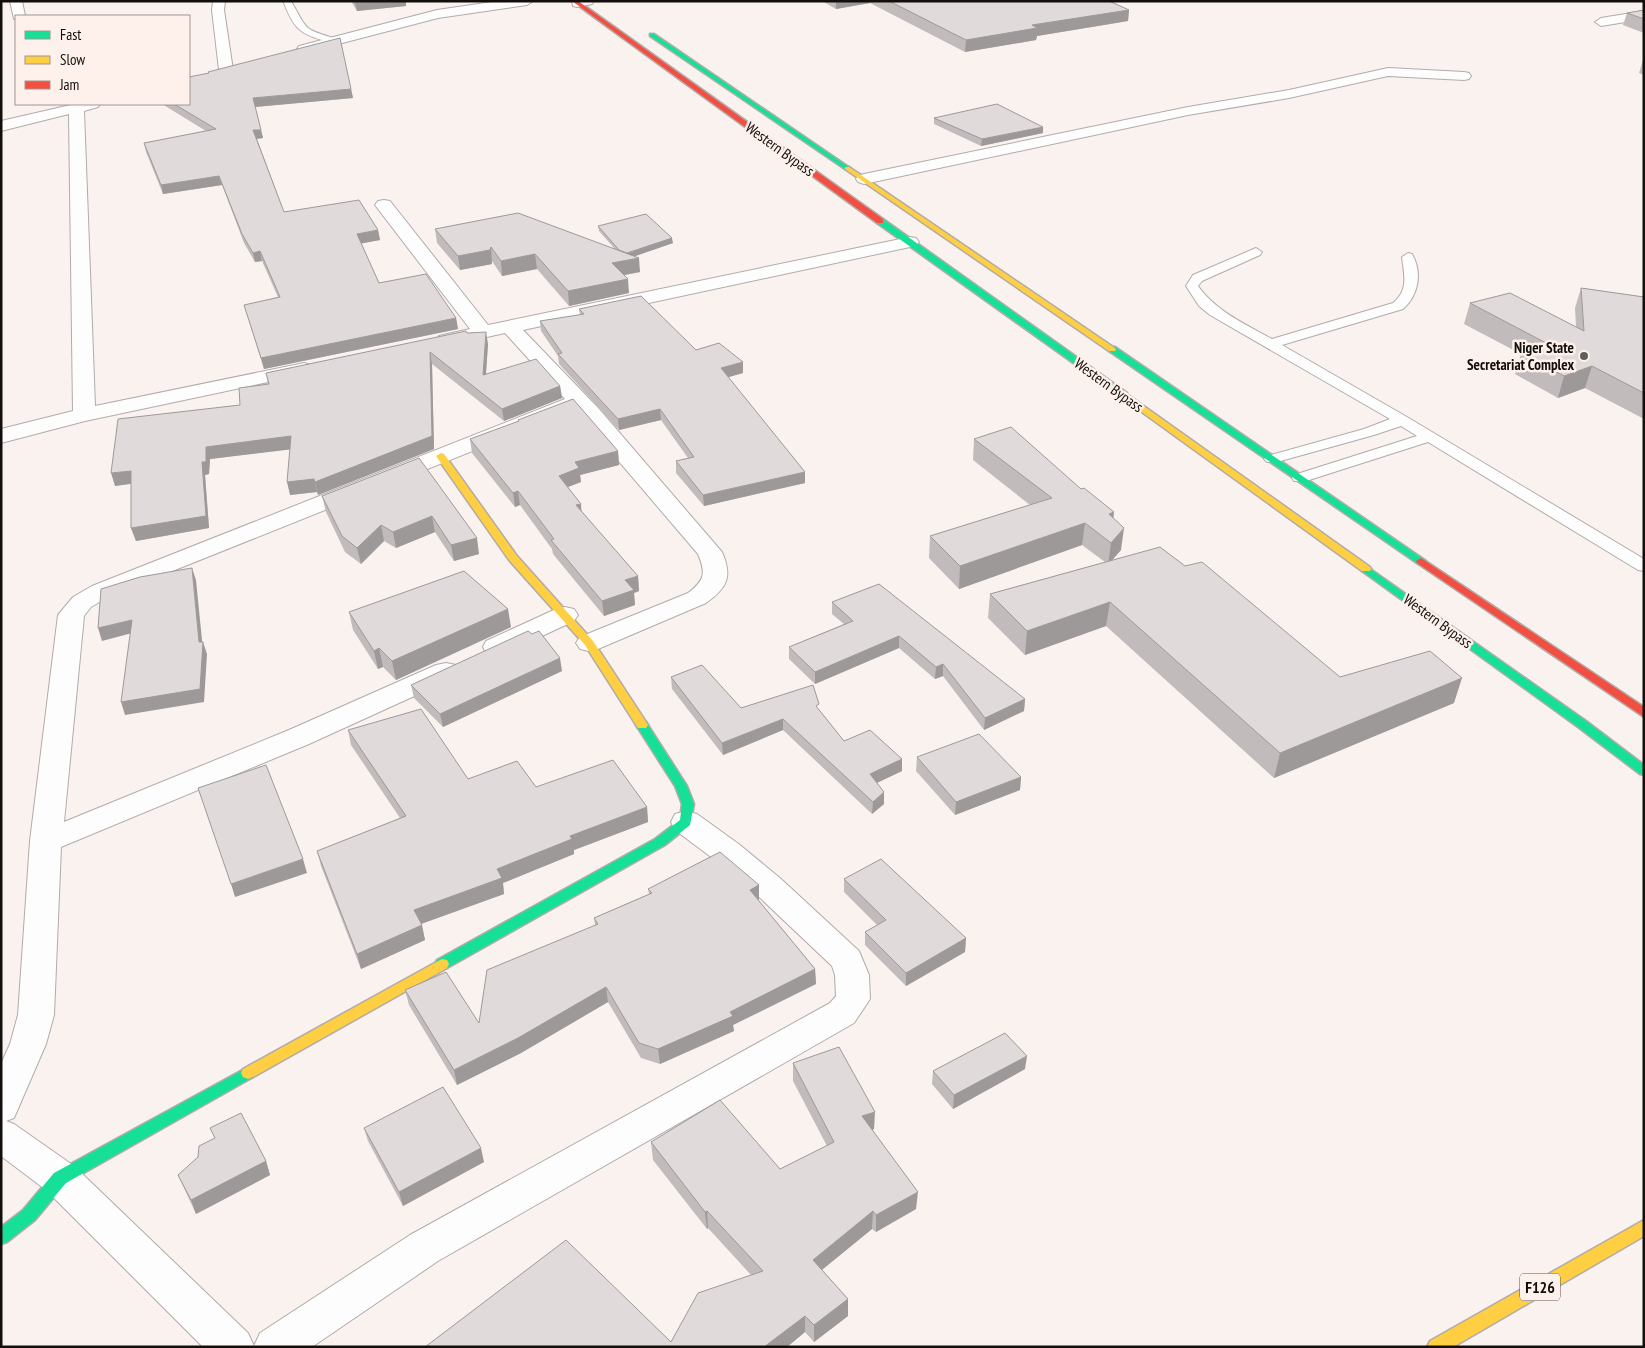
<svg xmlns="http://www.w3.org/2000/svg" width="1645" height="1348" font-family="'PT Sans Narrow',sans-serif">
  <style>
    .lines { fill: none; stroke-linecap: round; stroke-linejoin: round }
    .lane-casing { stroke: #b1aba9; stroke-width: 2 }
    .street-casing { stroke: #b1aba9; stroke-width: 2 }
    .fast-casing { stroke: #b1aba9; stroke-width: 3 }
    .slow-casing { stroke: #b1aba9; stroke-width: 3 }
    .jam-casing { stroke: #b1aba9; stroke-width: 3 }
    .lane { fill: #fefdfd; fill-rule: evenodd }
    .street { fill: #fefdfd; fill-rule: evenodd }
    .fast { fill: #16e098; fill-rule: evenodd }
    .slow { fill: #ffcf43; fill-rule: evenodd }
    .jam { fill: #f24e42; fill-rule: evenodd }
    .wall { fill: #c2bbbb }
    .shaded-wall { fill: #9e9999 }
    .building { fill: #e1dada; stroke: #9e9999 }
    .poi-dot { fill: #635e5b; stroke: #fef1eb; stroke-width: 2 }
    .labels { text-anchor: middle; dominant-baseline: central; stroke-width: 5; stroke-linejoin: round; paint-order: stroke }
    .far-street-label { font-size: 15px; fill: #120e0c; stroke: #fef1eb }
    .far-poi-label { font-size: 15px; font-weight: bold; fill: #120e0c; stroke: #fef1eb; text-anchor: end }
    .shield { fill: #fef1eb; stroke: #59524f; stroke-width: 1 }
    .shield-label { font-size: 16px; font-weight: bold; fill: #120e0c }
  </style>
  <rect width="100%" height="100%" fill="#faf2ef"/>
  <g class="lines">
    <defs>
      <g id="lane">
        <path d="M285 1H291C308 31 303 29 337 39V43C332 44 327 42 322 40 298 33 293 26 284 3Z"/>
        <path d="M1256 248 1262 252 1260 255 1202 281 1198 286C1217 312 1245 324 1272 339L1393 303C1409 290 1404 275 1402 257L1408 253 1412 254C1423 273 1418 296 1403 309L1282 345 1407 417 1644 559V571L1638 570 1428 442 1306 481H1294L1292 478 1294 475 1417 436 1401 426 1374 435 1277 462H1267L1264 459 1267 456 1364 429 1390 419 1210 315 1199 306 1186 286 1193 275Z"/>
      </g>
      <g id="street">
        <path d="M10 1H22L25 16H16V19H14Z"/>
        <path d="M213 1H225L224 10 233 70 226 74 219 70 212 10Z"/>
        <path d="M499 1H533L527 5 438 18 304 53 297 49 299 46 437 10Z"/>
        <path d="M572 1H594L592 4 577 7 573 6Z"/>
        <path d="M1644 11V19L1601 26 1595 22 1601 18Z"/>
        <path d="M1388 68 1464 72 1469 73 1471 76 1469 79 1464 80 1388 76 1289 98 1188 115 864 184 858 182 856 179 858 176 864 174 1188 107 1289 90Z"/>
        <path d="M75 104H100L98 107 84 111 95 406 304 363 311 365 314 369 311 373 85 421 1 443V429L73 411 69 114 1 131V121Z"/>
        <path d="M384 200 390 201 488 325 910 237 916 238 919 242 916 246 910 247 523 330 599 409 722 552C733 577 727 588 706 603L598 649 589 651 580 649 576 643 580 637 688 593C705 580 706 573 698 554L575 410 110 596 91 607 84 616 64 822 289 730 436 665 446 663 456 665 460 671 456 677 309 744 61 847 54 1015 46 1044 14 1118 6 1121 14 1124 74 1166 248 1333 254 1346 260 1333 410 1235 830 1003 836 996 835 975 832 966 739 878 675 830 671 822 675 814 686 811 697 814 740 845 781 879 859 951 869 975 870 999 854 1023 438 1261 312 1347H203L46 1190 1 1156V1064L10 1044 18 1015 30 841 58 615 73 597 92 586 565 399 505 333 446 346 439 344 436 340 439 336 470 329 375 205 378 201Z"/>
        <path d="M565 607 574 609 578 615 574 621 506 653 496 655 486 653 483 647 486 641 556 609Z"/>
      </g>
      <g id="fast">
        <path d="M650 34H654L850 168 845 169 650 36Z"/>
        <path d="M877 219H883L1127 393V397H1121L877 223Z"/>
        <path d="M1109 347H1115L1426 561 1421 564 1417 563 1109 351Z"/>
        <path d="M1366 566 1586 721 1644 765V775L1640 774 1578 727 1362 571 1361 569Z"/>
        <path d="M642 721 646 722 687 786 694 804 690 825 665 845 447 968 442 969 437 968 435 964 437 960 655 839 680 820 682 804 675 786 636 725Z"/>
        <path d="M248 1067 253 1069 255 1073 253 1077 66 1183 35 1220 7 1242 1 1244V1227L23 1210 54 1173Z"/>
      </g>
      <g id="slow">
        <path d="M845 167H849L1116 349 1115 351H1109L845 169Z"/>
        <path d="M1124 392 1370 567 1371 569 1370 571H1362L1121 397 1120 395Z"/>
        <path d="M441 453 444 454 517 556 593 641 648 725 646 728H638L585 645 509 560 436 456Z"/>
        <path d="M442 959 447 960 449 964 447 968 253 1077 248 1079 243 1077 241 1073 243 1069Z"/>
        <path d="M1644 1220V1236L1453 1347H1427L1430 1341Z"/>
      </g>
      <g id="jam">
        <path d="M572 1H578L883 219V223H877Z"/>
        <path d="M1421 558 1644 707V717L1417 563 1416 561Z"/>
      </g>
    </defs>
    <use href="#lane" class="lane-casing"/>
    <use href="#street" class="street-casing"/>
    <use href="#fast" class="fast-casing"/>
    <use href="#slow" class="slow-casing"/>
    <use href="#jam" class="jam-casing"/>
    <use href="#lane" class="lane"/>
    <use href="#street" class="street"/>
    <use href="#fast" class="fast"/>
    <use href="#slow" class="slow"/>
    <use href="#jam" class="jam"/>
  </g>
  <g class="wall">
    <path d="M351 1H406V6L357 11Z"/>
    <path d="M822 1H1109L1129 10 1128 21 1037 36 1036 40 965 52 870 3 836 9Z"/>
    <path d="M1644 10V33L1623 25 1627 13Z"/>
    <path d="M1643 60H1644V75L1639 73Z"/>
    <path d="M208 72 351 89 353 98 255 107 263 138 257 139 284 212 378 230 380 240 361 243 379 283 456 318 458 329 264 369 244 305 278 297 262 261 255 262 244 243 222 185 163 194 146 152 144 143 206 131 162 104H189L208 73Z"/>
    <path d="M934 118 1043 133 981 146 934 124Z"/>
    <path d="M598 226 673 243 635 256 640 272 625 275 629 293 569 306 537 269 502 276 492 261V264L460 270 437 243 435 229 614 248 599 231Z"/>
    <path d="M1581 288 1644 297V419L1585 388 1558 398 1515 374 1521 354 1464 324 1470 303 1576 327 1575 308Z"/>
    <path d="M579 309 696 350 743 373 728 377 805 483 704 506 676 473V461L688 458 661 420 619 430 559 364 558 356 541 331 540 321 580 315Z"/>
    <path d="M467 333 488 344 486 374 560 386 562 398 504 421 432 364 434 449 318 495 317 492 290 495V449L210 459 209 474 205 475 209 528 136 541 131 528V484L115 486 240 405 268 384 266 373Z"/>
    <path d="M518 420 618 451 619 465 580 475 581 482 568 487 582 512 638 576 639 591 634 593 635 605 604 616 553 554 552 549 520 505 515 507 472 453 470 439 518 422Z"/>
    <path d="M974 439 1114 519 1121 550 1112 560 1185 566 1340 677 1454 703 1274 778 1106 626 1025 655 988 618 990 594 1105 562 1082 545 959 589 929 558 930 536 1030 505 973 460Z"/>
    <path d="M419 458 479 554 454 561 435 532 396 548 384 541 361 564 345 552 326 512 322 496Z"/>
    <path d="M832 602 1025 699 1024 711 984 730 943 676 935 679 899 648 815 684 789 659V647L844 624 832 614Z"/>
    <path d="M349 612 511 627 396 680 383 667 378 669 353 630Z"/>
    <path d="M562 671 443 727 414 698 411 685Z"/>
    <path d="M671 677 741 708 819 710 844 741 902 771 877 783 884 804 872 814 783 730 723 755 672 689Z"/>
    <path d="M348 730 468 779 536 787 647 807 648 822 574 850V854L503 883 504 894 421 924 425 940 361 969 321 866 317 851 400 818 351 745Z"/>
    <path d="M917 757 1021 777 1020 790 955 815 916 771Z"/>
    <path d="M844 879 966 938 965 952 906 986 865 945V932L877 925 844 892Z"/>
    <path d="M759 885V900H758L815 969 816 984 733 1025 734 1031 660 1064 641 1058 608 1002 521 1053 457 1085 409 1005 405 990 479 1023 595 925 594 918 649 894 648 889Z"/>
    <path d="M793 1063 874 1129 872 1130 916 1209 876 1232 872 1229 822 1270 848 1299V1316L814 1342 805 1332 787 1347H425L671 1342 751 1275 708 1228 707 1229 653 1160 651 1142 780 1169 827 1146 793 1081Z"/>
    <path d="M1025 1069 953 1109 932 1084 933 1071Z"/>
    <path d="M364 1128 484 1162 403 1206 368 1141Z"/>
    <path d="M266 1161 270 1175 196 1214 178 1175Z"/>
  </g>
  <g class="shaded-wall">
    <path d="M380 1H406V6L357 11 355 3Z"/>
    <path d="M836 1H870V3L836 9Z"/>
    <path d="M1129 10 1128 21 1037 36 1036 40 965 52 966 40 1032 25Z"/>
    <path d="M351 89 353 98 255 107 253 98Z"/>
    <path d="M1043 127V133L981 146 982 139Z"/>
    <path d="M253 130H261L263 138 255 139Z"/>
    <path d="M219 176 222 185 163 194 161 185Z"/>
    <path d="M378 230 380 240 359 244 357 234Z"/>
    <path d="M672 238 673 243 624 260 623 255Z"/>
    <path d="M491 247 492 264 460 270 458 256Z"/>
    <path d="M260 251 262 261 255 262 253 253Z"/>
    <path d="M535 254 537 269 502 276 501 261Z"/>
    <path d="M639 258 640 272 613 277 612 263Z"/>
    <path d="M628 279 629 293 569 306 568 291Z"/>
    <path d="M456 318 458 329 264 369 261 358Z"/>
    <path d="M486 332 488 344 485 387 483 375Z"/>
    <path d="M430 352 432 364 434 449 318 495 315 482Z"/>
    <path d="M743 362V373L722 379 721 368Z"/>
    <path d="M1592 366 1585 388 1558 398 1564 376Z"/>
    <path d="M560 386 562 398 504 421 502 409Z"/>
    <path d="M660 409 661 420 619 430 618 419Z"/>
    <path d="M291 436 294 449 210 459 209 474 205 475 209 528 136 541 131 528 202 462 206 447Z"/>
    <path d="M618 451 619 465 580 475 581 482 560 490 559 476 575 462Z"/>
    <path d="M131 471 135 483 115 486 111 473Z"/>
    <path d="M805 472V483L704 506 703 495Z"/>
    <path d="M314 479 317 492 290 495 287 482Z"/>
    <path d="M518 491 520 505 515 507 513 493Z"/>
    <path d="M581 504 582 518 576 505Z"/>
    <path d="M1114 512 1112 534 1109 514Z"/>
    <path d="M432 516 435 532 396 548 393 532Z"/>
    <path d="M1085 523 1082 545 959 589 960 566Z"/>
    <path d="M381 525 384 541 361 564 357 548Z"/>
    <path d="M1124 528 1121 550 1108 565 1111 543Z"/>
    <path d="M477 538 479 554 454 561 451 545Z"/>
    <path d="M192 568 196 580 203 650V642L207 654 204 702 125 715 121 702 199 642Z"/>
    <path d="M638 576 639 591 634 593 635 605 604 616 602 601 625 580Z"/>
    <path d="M1110 602 1106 626 1025 655 1027 631Z"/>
    <path d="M508 609 511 627 396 680 392 661Z"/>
    <path d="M132 620 136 632 102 641 98 628Z"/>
    <path d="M899 636V648L815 684V672Z"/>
    <path d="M379 648 383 667 378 669 374 651Z"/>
    <path d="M560 658 562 671 443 727 440 714Z"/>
    <path d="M943 664V676L935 679 936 667Z"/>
    <path d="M1462 678 1454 703 1274 778 1280 753Z"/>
    <path d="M1025 699 1024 711 984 730 985 718Z"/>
    <path d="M783 719V730L723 755 722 743Z"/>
    <path d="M902 759V771L870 786V774Z"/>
    <path d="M1021 777 1020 790 955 815 956 802Z"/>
    <path d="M884 792V804L872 814 873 802Z"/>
    <path d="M647 807 648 822 574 850V854L503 883 504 894 418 925 414 910 497 869 570 836Z"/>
    <path d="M303 859 307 873 235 897 231 884Z"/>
    <path d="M759 885V900L750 905V890Z"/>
    <path d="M422 925 425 940 361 969 357 954Z"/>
    <path d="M966 938 965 952 906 986V973Z"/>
    <path d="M815 969 816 984 733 1025 734 1031 660 1064 658 1049 730 1012Z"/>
    <path d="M606 987 608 1002 521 1053 457 1085 454 1070Z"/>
    <path d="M1027 1056 1025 1069 953 1109 954 1095Z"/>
    <path d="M875 1112 874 1129 862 1134V1116Z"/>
    <path d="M481 1148 484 1162 403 1206 399 1192Z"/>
    <path d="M266 1161 270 1175 196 1214 191 1200Z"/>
    <path d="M918 1192 916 1209 876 1232V1215Z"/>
    <path d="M707 1211 708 1228 707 1229 705 1212Z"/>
    <path d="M873 1211 872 1229 813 1277V1260Z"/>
    <path d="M848 1299V1316L814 1342V1325Z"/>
    <path d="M805 1316V1332L787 1347H764Z"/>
  </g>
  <g class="building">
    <path d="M354 1H380L355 3Z"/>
    <path d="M889 1H1109L1129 10 1032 25 1037 28 966 40Z"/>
    <path d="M1644 10V19L1627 13Z"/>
    <path d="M340 38 351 89 253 98 261 130H253L284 212 359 200 378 230 357 234 379 283 426 274 456 318 261 358 244 305 280 297 260 251 253 253 242 234 219 176 161 185 144 143 216 129 174 104H189V77L209 73 208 72Z"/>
    <path d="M997 104 1043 127 982 139 934 118Z"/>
    <path d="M518 213 639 258 612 263 628 279 568 291 535 254 501 261 491 247 490 250 458 256 435 229Z"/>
    <path d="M646 214 672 238 627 253 619 250 598 226Z"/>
    <path d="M1581 288 1644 297V393L1592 366 1564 376 1521 352 1548 344 1470 303 1510 293 1584 331Z"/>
    <path d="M641 296 696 350 719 343 743 362 721 368 805 472 703 495 676 461 694 457 660 409 618 419 558 354 562 353 540 321 584 314 579 309Z"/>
    <path d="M466 331 467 333 486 332 483 375 536 359 560 386 502 409 430 352 432 436 315 482 314 479 287 482 291 436 206 447V462H202L206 516 131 528V471L111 473 118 419 240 405 239 388 269 384 266 373Z"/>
    <path d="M573 399 618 451 575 462 579 468 559 476 581 504 576 505 638 576 625 580 634 590 602 601 551 540 554 539 518 491 513 493 470 439 519 421 518 420Z"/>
    <path d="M1011 427 1081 489 1084 488 1114 512 1109 514 1124 528 1111 543 1085 523 960 566 930 536 1052 498 974 439Z"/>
    <path d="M419 458 477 538 451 545 432 516 393 532 381 525 357 548 342 536 322 496Z"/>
    <path d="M1160 547 1185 566 1202 562 1340 677 1430 651 1462 678 1280 753 1110 602 1027 631 990 594Z"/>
    <path d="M192 568 199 642H203L200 689 121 702 132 620 98 628 101 589 140 577Z"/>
    <path d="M464 571 508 609 392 661 379 648 374 651 349 612Z"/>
    <path d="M879 584 1025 699 985 718 943 664 936 667 899 636 815 672 789 647 853 621 832 602Z"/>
    <path d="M528 631 532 634 539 631 560 658 440 714 411 685Z"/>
    <path d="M702 665 741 708 813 685 819 704 816 706 844 741 870 730 902 759 870 774 884 792 873 802 783 719 722 743 671 677Z"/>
    <path d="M421 709 468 779 517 761 536 787 613 760 647 807 570 836 572 839 497 869 502 878 414 910 422 925 357 954 317 851 406 816 348 730Z"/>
    <path d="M979 734 1021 777 956 802 917 757Z"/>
    <path d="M266 765 303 859 231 884 198 788Z"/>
    <path d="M720 852 759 885 750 890 815 969 730 1012 733 1016 658 1049 639 1043 606 987 518 1038 454 1070 405 990 446 972 479 1023 487 970 598 924 594 918 652 893 648 889Z"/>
    <path d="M881 859 966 938 906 973 865 932 886 920 844 879Z"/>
    <path d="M1005 1033 1027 1056 954 1095 933 1071Z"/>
    <path d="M839 1047 875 1112 862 1116 918 1192 876 1215 873 1211 813 1260 848 1299 814 1325 805 1316 764 1347H425L566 1240 671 1342 698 1293 763 1271 707 1211 705 1212 651 1142 720 1100 780 1169 834 1142 793 1063Z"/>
    <path d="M443 1087 481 1148 399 1192 364 1128Z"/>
    <path d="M241 1113 266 1161 191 1200 178 1175 198 1157 199 1146 215 1138 210 1128Z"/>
  </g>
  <circle class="poi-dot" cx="1584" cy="356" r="5"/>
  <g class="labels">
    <g class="far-street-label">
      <text transform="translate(780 149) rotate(36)">Western Bypass</text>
      <text transform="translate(1109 385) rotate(36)">Western Bypass</text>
      <text transform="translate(1438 621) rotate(36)">Western Bypass</text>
    </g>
    <g class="far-poi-label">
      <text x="1574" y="347">Niger State<tspan x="1574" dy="17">Secretariat Complex</tspan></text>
    </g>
    <rect class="shield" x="1520" y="1273.5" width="40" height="27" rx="4"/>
    <g class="shield-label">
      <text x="1540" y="1287">F126</text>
    </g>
  </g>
  <rect width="1645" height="1348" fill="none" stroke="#120e0c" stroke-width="5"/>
  <rect x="15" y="15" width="175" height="90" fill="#fef1eb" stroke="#a09692"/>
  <rect x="25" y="31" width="25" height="8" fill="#16e098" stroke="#a09692"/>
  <text x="60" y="40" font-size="15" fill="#120e0c">Fast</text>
  <rect x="25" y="56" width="25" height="8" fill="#ffcf43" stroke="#a09692"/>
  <text x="60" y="65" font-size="15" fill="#120e0c">Slow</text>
  <rect x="25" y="81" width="25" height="8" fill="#f24e42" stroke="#a09692"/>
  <text x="60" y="90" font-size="15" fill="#120e0c">Jam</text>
</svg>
